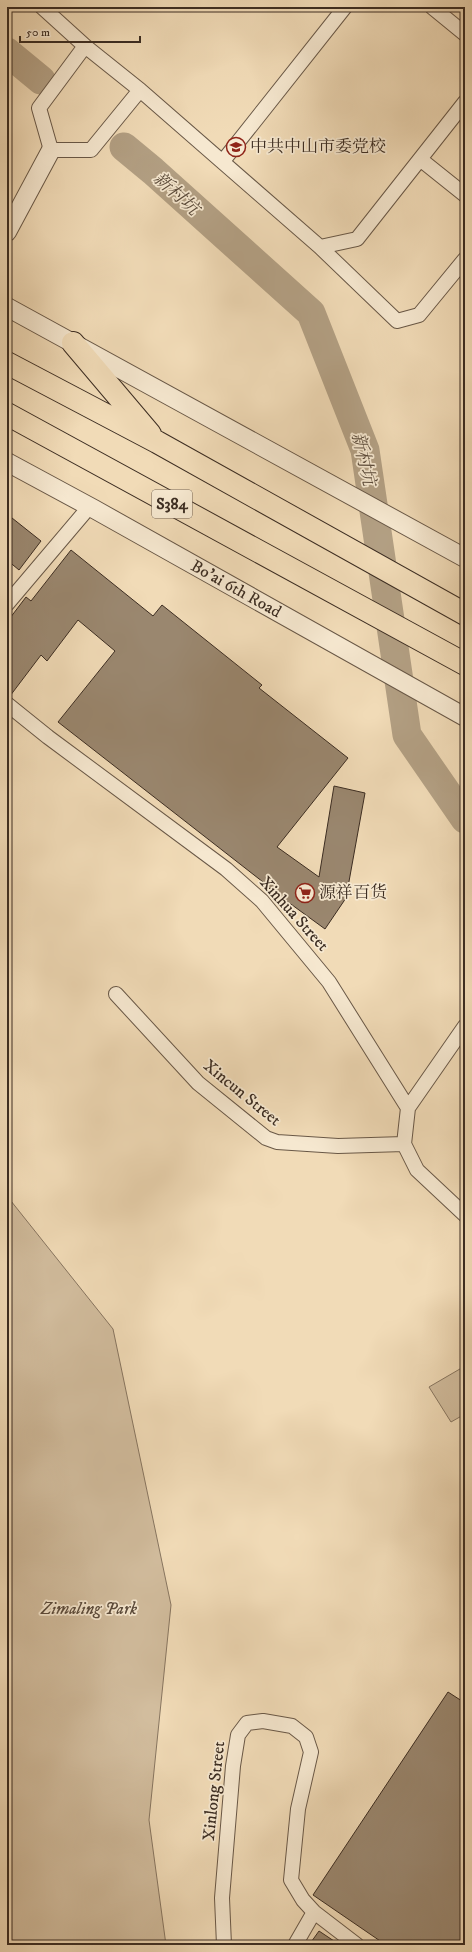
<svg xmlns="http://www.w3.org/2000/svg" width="472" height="1952" font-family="'IM FELL DW Pica','Noto Serif SC',serif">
<rect width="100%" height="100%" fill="#f1dbb7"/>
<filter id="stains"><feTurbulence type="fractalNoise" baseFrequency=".005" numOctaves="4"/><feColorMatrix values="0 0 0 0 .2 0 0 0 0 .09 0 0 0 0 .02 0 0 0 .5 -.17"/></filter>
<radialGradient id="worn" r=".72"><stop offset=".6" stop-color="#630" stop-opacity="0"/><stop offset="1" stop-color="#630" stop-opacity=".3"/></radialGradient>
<!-- green -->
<path fill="#d2bd9e" stroke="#877560" d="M7,1196L113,1329L171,1605L149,1820L166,1945H7Z
M465,1366V1414L451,1422L429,1387Z"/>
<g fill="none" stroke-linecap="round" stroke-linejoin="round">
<!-- river -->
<path stroke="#b3a084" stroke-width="29" d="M7,52L41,80
M124,147L153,171L311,313L365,450L407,735L465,819"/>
</g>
<!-- building -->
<path fill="#9a876f" stroke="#3c2d22" d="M7,514L41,541L19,570L7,560Z
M71,550L153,616L162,605L262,685L259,688L348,758L277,847L319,877L334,786L365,793L346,898L325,929L262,883L263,882L58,722L115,651L78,620L47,661L41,655L10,696H7V622L26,597L31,601Z
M448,1692L465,1703V1945H386L313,1895Z
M319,1931L340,1945H309Z"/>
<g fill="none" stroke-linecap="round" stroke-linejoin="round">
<defs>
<path id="minor" d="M42,7L85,46L39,108L51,150H91L140,90L320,247L357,239L465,102
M432,7L465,34
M85,46L140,90
M420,159L465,195
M223,161L345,7
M320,247L397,321L419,315L465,259
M7,604L90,506
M7,704L48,737L226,869L262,901L329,982L408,1108L404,1144L417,1170L465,1215
M116,994L198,1083L266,1138L277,1142L338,1146L404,1144
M408,1108L465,1026
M224,1945L222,1898L233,1766L238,1735L247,1723L263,1721L292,1726L306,1737L311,1752L298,1809L291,1880L303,1900L314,1912L357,1945
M295,1945L314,1912"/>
<path id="tertiary" d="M7,232L51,150
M7,307L465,558
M7,462L94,509L465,717"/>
<path id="trunk" d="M73,343L150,434
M7,363L157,442L465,614
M7,414L465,664"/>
</defs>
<!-- minor casing -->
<use href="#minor" stroke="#695847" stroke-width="16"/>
<!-- tertiary casing -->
<use href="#tertiary" stroke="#695847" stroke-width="20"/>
<!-- trunk casing -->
<use href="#trunk" stroke="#3c2d22" stroke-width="24"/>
<!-- minor -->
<use href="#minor" stroke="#f6e8d0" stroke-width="14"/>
<!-- tertiary -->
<use href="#tertiary" stroke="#f6e8d0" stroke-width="18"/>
<!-- trunk -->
<use href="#trunk" stroke="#f1dbb7" stroke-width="22"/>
</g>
<!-- icons -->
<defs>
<symbol id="school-ring" viewBox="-11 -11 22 22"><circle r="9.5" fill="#f6e8d0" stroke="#8f2418" stroke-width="1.5"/><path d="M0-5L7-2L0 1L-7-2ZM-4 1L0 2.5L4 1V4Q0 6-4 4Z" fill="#8f2418"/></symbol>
<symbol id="supermarket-ring" viewBox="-11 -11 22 22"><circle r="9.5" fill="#f6e8d0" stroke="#8f2418" stroke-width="1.5"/><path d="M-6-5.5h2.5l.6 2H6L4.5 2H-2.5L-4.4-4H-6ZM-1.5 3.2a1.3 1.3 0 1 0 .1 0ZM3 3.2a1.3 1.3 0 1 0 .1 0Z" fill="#8f2418"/></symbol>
</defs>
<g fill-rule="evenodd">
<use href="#school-ring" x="225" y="136" width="22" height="22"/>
<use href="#supermarket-ring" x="294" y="882" width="22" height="22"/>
</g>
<g text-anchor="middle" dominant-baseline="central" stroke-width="3.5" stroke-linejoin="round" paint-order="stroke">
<!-- shield labels -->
<rect fill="#f6e8d0" stroke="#746556" stroke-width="1" x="152" y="490" width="40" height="28" rx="3"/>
<g font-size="16" font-weight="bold" fill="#3c2d22">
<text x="172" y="504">S384</text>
</g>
<!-- poi labels -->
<g font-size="17" fill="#3c2d22" stroke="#f6e8d0" text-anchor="start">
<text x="250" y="147">中共中山市委党校</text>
<text x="319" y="893">源祥百货</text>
</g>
<!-- street labels -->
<g font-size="17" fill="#3c2d22" stroke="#f6e8d0">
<text transform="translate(236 589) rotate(29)">Bo'ai 6th Road</text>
<text transform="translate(294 914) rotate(48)">Xinhua Street</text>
<text transform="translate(242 1093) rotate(39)">Xincun Street</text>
<text transform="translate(214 1791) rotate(-84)">Xinlong Street</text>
</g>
<!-- park labels -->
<g font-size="17" font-style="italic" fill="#5a4a3b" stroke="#f6e8d0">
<text x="89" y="1609">Zimaling Park</text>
</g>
<!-- water labels -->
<g font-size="18" font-style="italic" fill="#5a4a3a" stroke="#f6e8d0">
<text transform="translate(176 194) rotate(42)">新村坑</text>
<text transform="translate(363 459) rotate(77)">新村坑</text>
</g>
</g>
<!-- margin -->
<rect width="472" height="1952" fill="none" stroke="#f1dbb7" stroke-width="24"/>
<rect x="8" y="8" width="456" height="1936" fill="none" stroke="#3c2d22" stroke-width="2"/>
<rect x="12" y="12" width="448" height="1928" fill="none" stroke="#3c2d22"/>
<!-- scale -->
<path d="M20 36v6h120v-6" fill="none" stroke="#3c2d22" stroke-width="2"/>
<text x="26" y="36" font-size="12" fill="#3c2d22" stroke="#f6e8d0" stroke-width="3" paint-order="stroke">50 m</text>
<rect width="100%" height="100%" filter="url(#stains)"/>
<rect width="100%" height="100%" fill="url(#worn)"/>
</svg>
